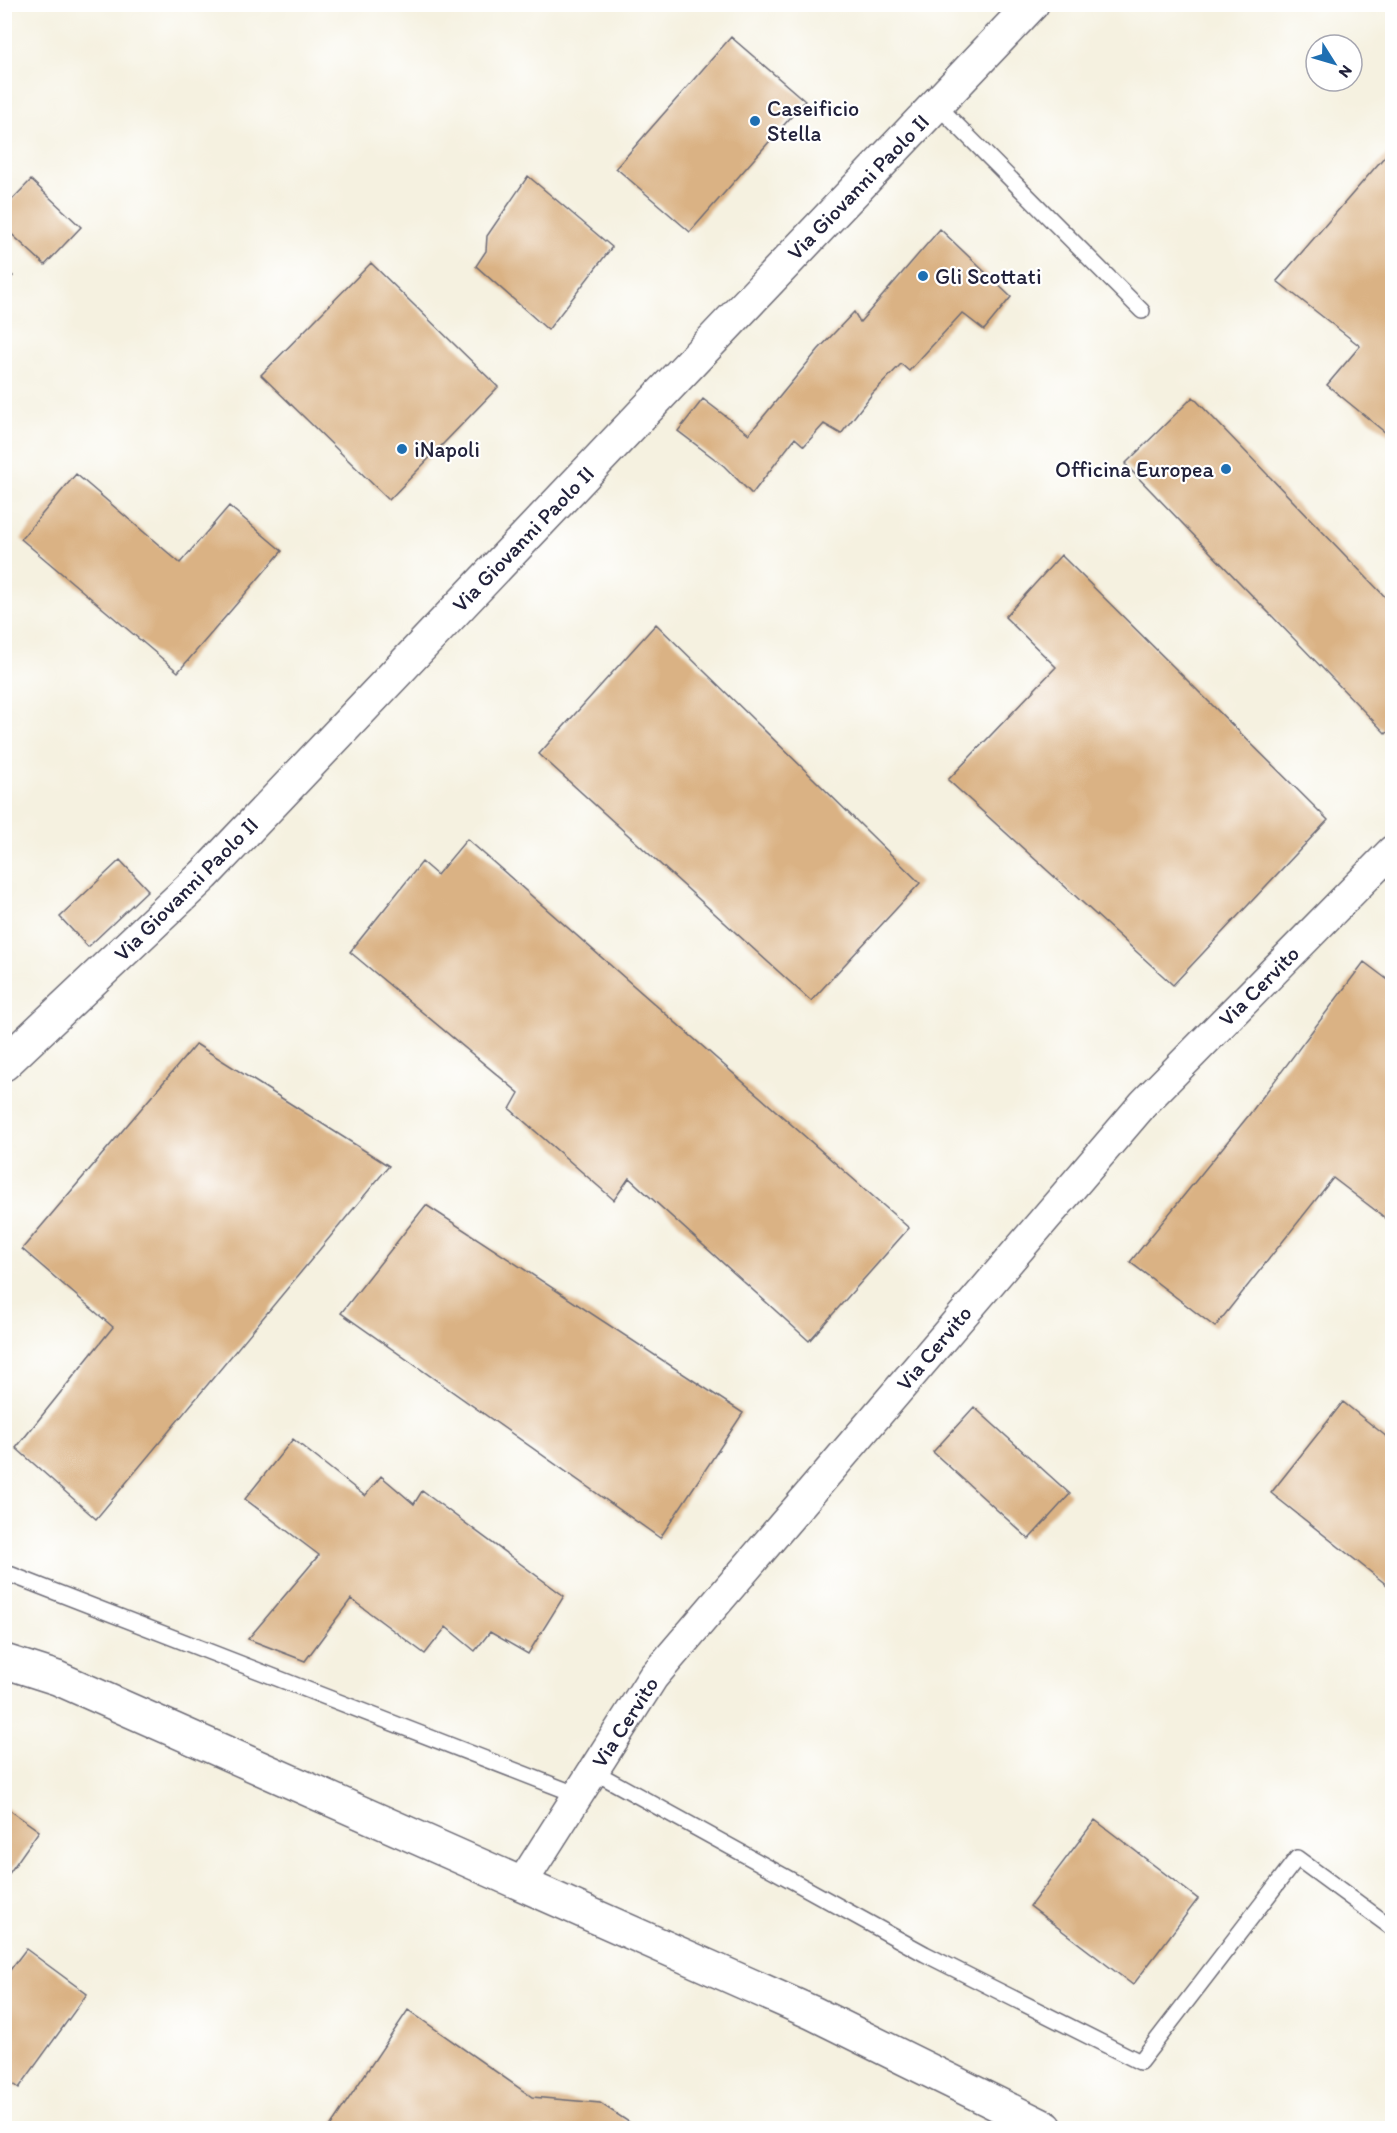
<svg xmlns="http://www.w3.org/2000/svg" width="1397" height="2133" font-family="Itim,sans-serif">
<rect width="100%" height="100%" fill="#fff"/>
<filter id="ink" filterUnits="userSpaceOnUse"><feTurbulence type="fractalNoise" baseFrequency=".0167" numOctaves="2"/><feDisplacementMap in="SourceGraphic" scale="12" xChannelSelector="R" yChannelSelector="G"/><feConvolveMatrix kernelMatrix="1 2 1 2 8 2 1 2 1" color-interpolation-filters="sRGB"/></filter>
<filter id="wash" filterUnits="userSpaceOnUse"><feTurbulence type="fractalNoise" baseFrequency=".008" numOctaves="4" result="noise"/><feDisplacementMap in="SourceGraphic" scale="24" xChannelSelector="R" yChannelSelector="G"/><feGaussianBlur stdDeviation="1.35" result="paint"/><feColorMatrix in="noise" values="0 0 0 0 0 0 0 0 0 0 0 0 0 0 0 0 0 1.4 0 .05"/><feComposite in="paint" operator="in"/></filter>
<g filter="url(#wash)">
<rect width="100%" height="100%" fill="#f5f1e0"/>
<g id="blocks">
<!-- building -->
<path fill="#dab284" d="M731,37L805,101L690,232L616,168Z
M1392,148V438L1327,385L1360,346L1277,281Z
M528,176L612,247L548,330L476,266L486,251L487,236Z
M31,180L81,227L45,265L4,227V208Z
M940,229L1011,297L984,330L962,313L909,371L901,364L872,394L841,434L824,424L804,446L795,438L752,494L724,466L678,431L703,399L749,434L818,350L854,312L860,322Z
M371,263L498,387L389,500L261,375Z
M4,268L13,276L4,285Z
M1193,397L1392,604V727L1386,734L1125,464Z
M76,474L180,563L229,506L282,551L178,672L21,539Z
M1061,555L1328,820L1173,985L948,780L1056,667L1005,617Z
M656,624L920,883L811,1001L539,754Z
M467,839L909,1228L809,1341L629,1178L614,1200L510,1109L519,1093L350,952L422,862L437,875Z
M120,860L148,890L88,947L60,917Z
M1364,962L1392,983V1223L1333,1178L1215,1327L1130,1262L1249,1115Z
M196,1044L389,1166L96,1519L16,1448L113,1327L22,1249Z
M426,1205L743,1413L660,1538L341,1313Z
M1343,1402L1392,1441V1589L1271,1493Z
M974,1407L1070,1494L1029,1539L933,1452Z
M293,1439L365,1496L381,1476L414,1504L422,1491L564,1596L528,1654L490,1632L475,1651L446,1627L425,1654L351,1599L305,1661L248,1639L319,1555L245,1499Z
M4,1806L39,1831L8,1875L4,1873Z
M1095,1820L1198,1899L1133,1985L1030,1906Z
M26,1949L87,1994L19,2088L4,2077V1978Z
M408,2010L532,2097L600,2103L638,2128H329Z"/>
</g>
</g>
<g filter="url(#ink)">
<use href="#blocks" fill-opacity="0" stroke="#6c6a75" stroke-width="1.5"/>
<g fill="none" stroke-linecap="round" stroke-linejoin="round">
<defs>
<path id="service" d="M937,105L1142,311
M4,1572L578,1795
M593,1771L925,1954L1140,2062L1297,1858L1392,1928"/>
<path id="minor" d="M522,1883L653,1677L1144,1103L1392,851"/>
<path id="tertiary" d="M4,1064L204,875L1032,4
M4,1661L57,1678L813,2013L1046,2128"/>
</defs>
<!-- service casing -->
<use href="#service" stroke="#6c6a75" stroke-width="18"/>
<!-- minor casing -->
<use href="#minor" stroke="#6c6a75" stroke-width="33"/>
<!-- tertiary casing -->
<use href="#tertiary" stroke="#6c6a75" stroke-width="36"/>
<!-- service -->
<use href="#service" stroke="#fff" stroke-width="15"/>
<!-- minor -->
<use href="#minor" stroke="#fff" stroke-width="30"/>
<!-- tertiary -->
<use href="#tertiary" stroke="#fff" stroke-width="33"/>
</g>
</g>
<!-- markers -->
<g fill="#1f6fb2" stroke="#fff" stroke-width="2">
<circle cx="755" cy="121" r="6"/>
<circle cx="923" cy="276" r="6"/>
<circle cx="402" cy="449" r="6"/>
<circle cx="1226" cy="469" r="6"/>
</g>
<g text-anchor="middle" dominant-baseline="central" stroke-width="4.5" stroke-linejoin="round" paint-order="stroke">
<!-- poi labels -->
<g font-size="22" fill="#22223b" stroke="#fff" text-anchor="start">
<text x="767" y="108">Caseificio<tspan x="767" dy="25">Stella</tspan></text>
<text x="935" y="276">Gli Scottati</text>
<text x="414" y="449">iNapoli</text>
<text x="1214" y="469" text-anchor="end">Officina Europea</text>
</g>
<!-- street labels -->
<g font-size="22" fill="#22223b" stroke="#fff">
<text transform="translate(858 187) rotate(-46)">Via Giovanni Paolo II</text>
<text transform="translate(523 539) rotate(-46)">Via Giovanni Paolo II</text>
<text transform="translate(186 889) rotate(-45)">Via Giovanni Paolo II</text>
<text transform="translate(1259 986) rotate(-45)">Via Cervito</text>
<text transform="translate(934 1348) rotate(-50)">Via Cervito</text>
<text transform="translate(625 1722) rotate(-57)">Via Cervito</text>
</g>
</g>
<!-- margin -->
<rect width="1397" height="2133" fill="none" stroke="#fff" stroke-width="24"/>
<!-- north arrow -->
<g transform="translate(1334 63) rotate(127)"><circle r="28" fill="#ffffff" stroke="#a7a7b1" stroke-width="1.5"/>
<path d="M0-4.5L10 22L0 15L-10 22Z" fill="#1f6fb2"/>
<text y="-9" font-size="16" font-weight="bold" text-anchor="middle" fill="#22223b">N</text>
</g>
</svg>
